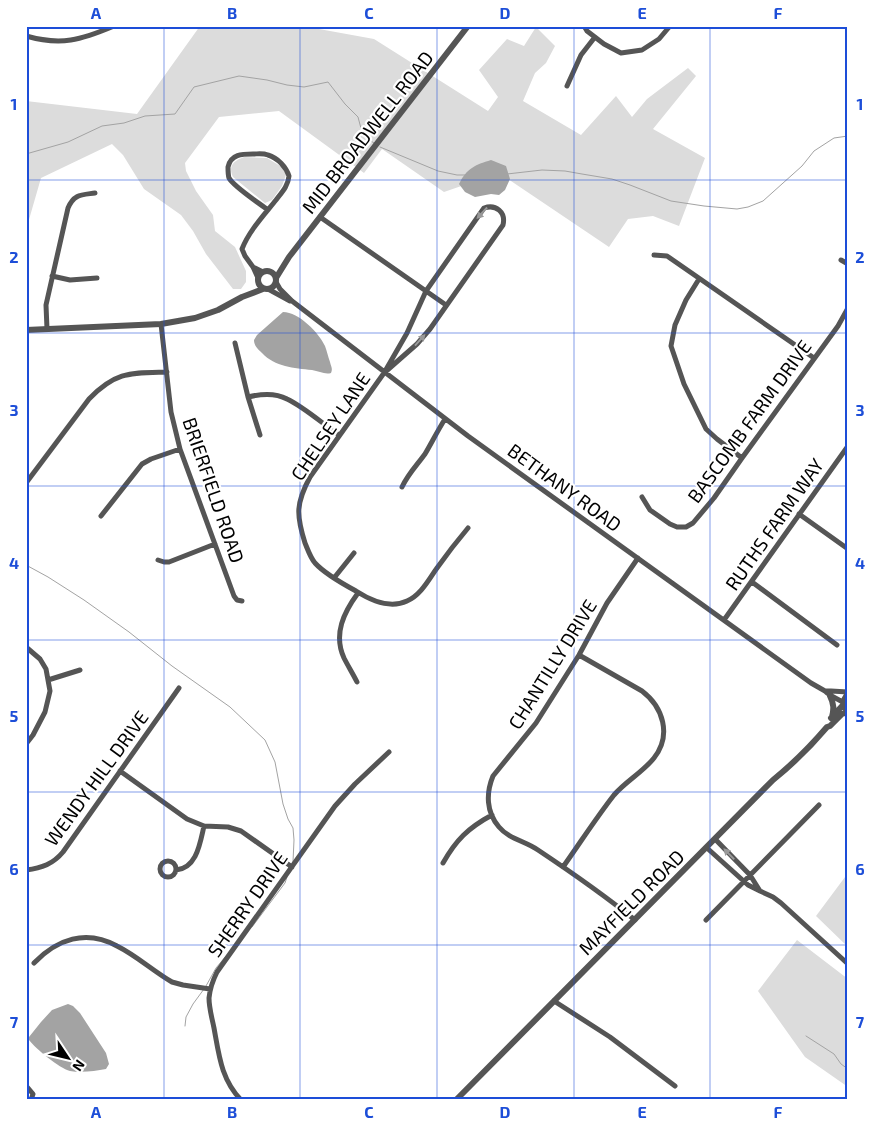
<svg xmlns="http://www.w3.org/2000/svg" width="874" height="1126" font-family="'Exo 2',sans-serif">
<rect width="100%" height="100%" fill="#fff"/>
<!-- green -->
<path fill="#dcdcdc" d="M200,26H312L319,29L374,39L488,111L498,97L479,70L507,39L524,46L536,27L555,46L546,63L535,73L523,101L581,135L616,96L632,117L647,99L688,68L696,76L653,129L705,158L679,226L653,216L628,219L609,247L499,173L444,192L382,149L364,173L279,111L219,117L185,163L186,171L196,191L213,215L215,231L235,247L246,271V282L241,289H233L206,254L193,231L181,215L144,189L123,155L112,144L41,178L26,230V101L137,114Z
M244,157L267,158L282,167L285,172L286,175L282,186L272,200L265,203L233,177C228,166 233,161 244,157Z
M848,873V947L816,916Z
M797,940L848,979V1087L805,1057L758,991Z"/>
<!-- water -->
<path fill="#a3a3a3" d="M491,160L506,166L510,179L505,190L499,195L491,194L475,197L465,192L459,184C467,168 475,165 491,160Z
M283,312C299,312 319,333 325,346C327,351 328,357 330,362C331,367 333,368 331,373C325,375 319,371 312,370C294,368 275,367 262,353C258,349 254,346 254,340L257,335Z
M68,1004L73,1006L80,1013L106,1053L109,1064L106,1069C95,1071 82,1073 70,1071C59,1068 36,1049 29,1040V1037L41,1022L52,1010Z"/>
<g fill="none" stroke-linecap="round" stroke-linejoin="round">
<!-- stream -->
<path stroke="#a3a3a3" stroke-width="1" d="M380,147L438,171L457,175H466
M26,154L68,142L102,126L124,123L145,116L175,114L194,87L239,76L267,80L287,85L304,87L328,82L345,104L358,117L363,136L374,143
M507,174L542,170L565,171L582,174L612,179L630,185L671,201L704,206L737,209L748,207L763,201L802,166L814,151L834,138L848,136
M26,565L48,577L84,600L129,632L172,666L230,707L265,740L275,762L283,804L288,819L293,828L294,840L293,862
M252,927L285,883L287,877
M206,986L216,968L226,956
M185,1026L186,1017L193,1004L204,989
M806,1036L834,1054L841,1064L848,1069"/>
<!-- minor -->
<path stroke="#555" stroke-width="5" d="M584,26L587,31L604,44L621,53L642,50L659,39L670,26
M26,36C61,46 81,40 114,26
M567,86L581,55L595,37
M320,217L446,305
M654,255L667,256L814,358
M841,260L848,264
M253,267L263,272
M52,276L70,280L97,278
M258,278L253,267L245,256L242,249C249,231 264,215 276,200C282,192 288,186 289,176C286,167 278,158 268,155C263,153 258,154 253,154C242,154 231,154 228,167C228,170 228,175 229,178C234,187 259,203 268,210
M699,279L686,300L675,325L671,346L684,384L706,429L717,439L742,458
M276,282L280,289L292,301L468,436L811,683L825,691C831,697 837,698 844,703
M268,289L290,301
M161,324L171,412L180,449L234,596L237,600L242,601
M47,329L46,305L68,208C74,194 81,195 95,193
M235,343L248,397L260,435
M384,373L417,344L430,329L503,225C506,212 496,204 484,208L426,291L407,333L384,373L310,477C296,503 296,515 305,543C308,550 310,557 315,563C325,574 343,584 356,591C370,600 390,609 407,601C421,595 429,579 437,568C447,554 457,541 468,528
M248,397C260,394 276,393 287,399C304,407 323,424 339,435
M26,483L89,399C116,371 131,373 167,372
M402,487C408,474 417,465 425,454C432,442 438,430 445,419
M642,497L650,510L670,524L677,527H686L693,523L714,498L742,458L838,326L848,308
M799,514L848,549
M101,516L142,464L151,459L180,449
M158,560L164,562H169L215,544
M334,578L354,553
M752,582L837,645
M724,620L848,446
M26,647L40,659L46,669L50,691L45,712L33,735L26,744
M48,680L80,670
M357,682C353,674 348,666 344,658C333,634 344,612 358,593
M825,691H831L848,692
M120,771L187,819L204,826L228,827L241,831L292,867
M707,848L748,885L760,891L750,875L715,839
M160 869a8 8 0 1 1 16 0a8 8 0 1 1-16 0Z
M443,863C456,840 468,828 492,815
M563,867C580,843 596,818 614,795C626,781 643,772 654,758C672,735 663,707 642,691L579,655
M26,870C42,868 53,864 63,852L179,688
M176,870C197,868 200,843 204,826
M760,891L773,897L781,903L848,964
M635,920C604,895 571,872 538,850C525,841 509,839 499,827C486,812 486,793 493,776L536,723L579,655L607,603L638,558
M706,920L819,805
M34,963C57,939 86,929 117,946C137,956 153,971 172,982L183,985L210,989
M554,1001L610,1037L675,1086
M28,1088L33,1094L31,1100
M241,1100C221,1079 219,1055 214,1028C212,1018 209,1008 209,998C210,988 213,980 217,972L335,806L355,784L389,752"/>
<!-- tertiary -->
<path stroke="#555" stroke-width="6" d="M258 280a9 9 0 1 1 18 0a9 9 0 1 1-18 0Z
M276,278L289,257L468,26
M26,330L161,324L195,318L218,310L242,297L263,289
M830,696C834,704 834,709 832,717
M845,708L844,700L848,693
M831,718L844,704
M456,1100L773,780C794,763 810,747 827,727L830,726L842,714L848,712"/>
</g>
<!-- one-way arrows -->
<defs><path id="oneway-solid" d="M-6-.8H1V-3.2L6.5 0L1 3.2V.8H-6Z" transform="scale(1.25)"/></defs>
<g fill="#999">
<use href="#oneway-solid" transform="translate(482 213) rotate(133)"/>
<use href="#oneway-solid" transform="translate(420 340) rotate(-48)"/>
<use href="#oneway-solid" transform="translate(729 854) rotate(-134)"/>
</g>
<!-- grid -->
<path fill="none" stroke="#1d4ed8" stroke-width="1" stroke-opacity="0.55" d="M164,26V1100M300,26V1100M437,26V1100M574,26V1100M710,26V1100M26,180H848M26,333H848M26,486H848M26,640H848M26,792H848M26,945H848"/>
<g text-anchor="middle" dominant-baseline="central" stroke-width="4.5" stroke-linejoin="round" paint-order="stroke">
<!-- street labels -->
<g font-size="19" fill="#000" stroke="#fff">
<text transform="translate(367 132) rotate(-52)">MID BROADWELL ROAD</text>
<text transform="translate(749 421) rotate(-54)">BASCOMB FARM DRIVE</text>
<text transform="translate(330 426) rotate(-56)">CHELSEY LANE</text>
<text transform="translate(565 487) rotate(36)">BETHANY ROAD</text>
<text transform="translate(214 490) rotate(71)">BRIERFIELD ROAD</text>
<text transform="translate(774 524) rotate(-55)">RUTHS FARM WAY</text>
<text transform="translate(552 664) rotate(-58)">CHANTILLY DRIVE</text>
<text transform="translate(96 778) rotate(-54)">WENDY HILL DRIVE</text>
<text transform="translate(631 902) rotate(-45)">MAYFIELD ROAD</text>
<text transform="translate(247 904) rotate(-55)">SHERRY DRIVE</text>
</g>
</g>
<!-- border -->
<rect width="874" height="1126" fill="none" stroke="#ffffff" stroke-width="55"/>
<!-- north arrow -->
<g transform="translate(68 1058) rotate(125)" stroke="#ffffff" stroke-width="4" paint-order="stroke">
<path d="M0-4L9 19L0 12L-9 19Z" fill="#000000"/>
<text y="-8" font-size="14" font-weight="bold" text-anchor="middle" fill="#000000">N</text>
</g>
<rect x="28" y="28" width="818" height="1070" fill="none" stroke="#1d4ed8" stroke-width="2"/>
<g font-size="16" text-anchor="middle" font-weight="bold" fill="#1d4ed8">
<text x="96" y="19">A</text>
<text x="232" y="19">B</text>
<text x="369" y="19">C</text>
<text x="505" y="19">D</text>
<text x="642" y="19">E</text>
<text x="778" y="19">F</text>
<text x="14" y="110">1</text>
<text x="860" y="110">1</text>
<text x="14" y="263">2</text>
<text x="860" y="263">2</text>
<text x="14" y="416">3</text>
<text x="860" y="416">3</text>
<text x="14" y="569">4</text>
<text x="860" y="569">4</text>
<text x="14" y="722">5</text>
<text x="860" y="722">5</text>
<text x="14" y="875">6</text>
<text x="860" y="875">6</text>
<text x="14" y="1028">7</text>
<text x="860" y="1028">7</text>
<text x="96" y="1118">A</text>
<text x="232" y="1118">B</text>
<text x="369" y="1118">C</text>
<text x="505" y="1118">D</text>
<text x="642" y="1118">E</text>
<text x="778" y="1118">F</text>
</g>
</svg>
